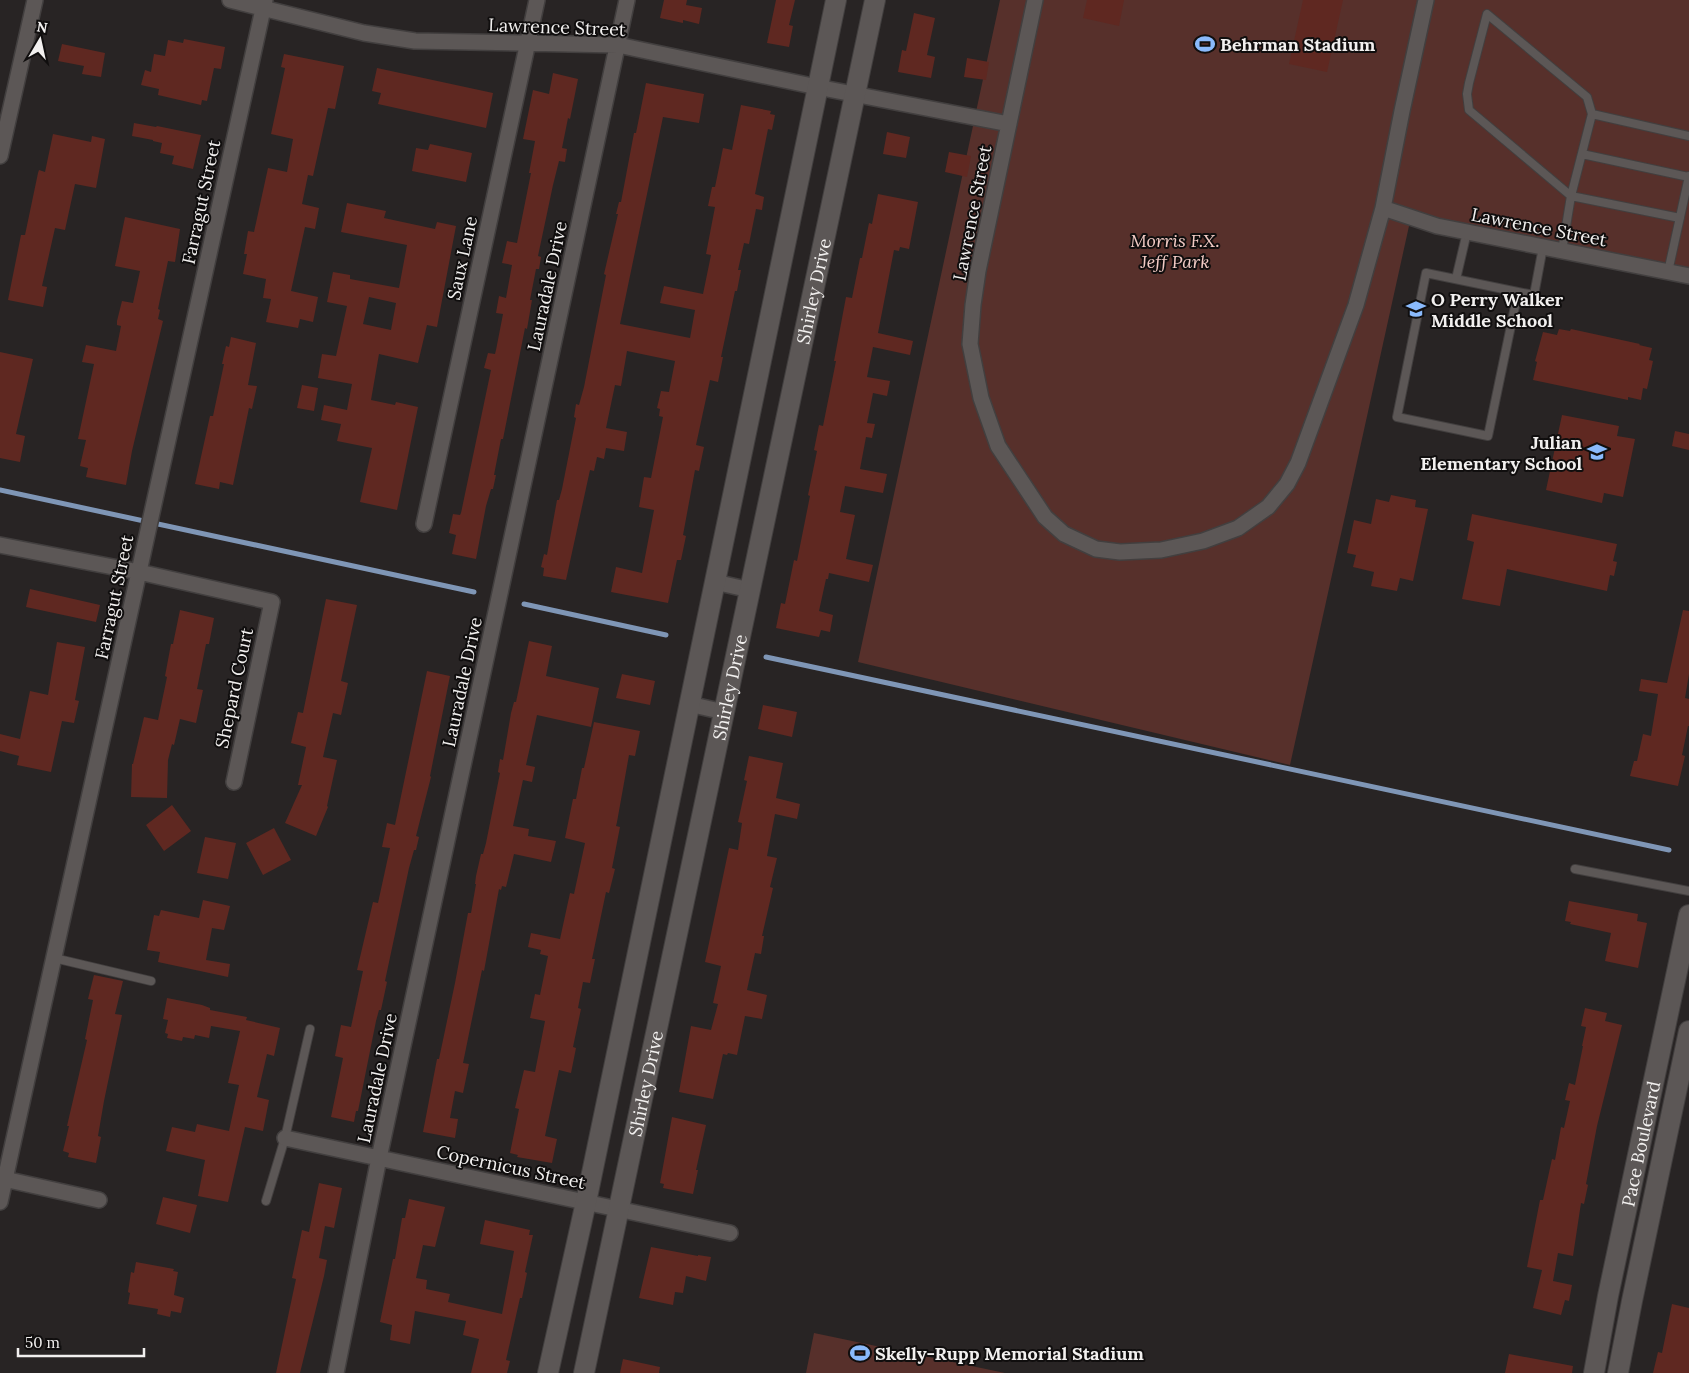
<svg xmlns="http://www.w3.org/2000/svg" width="1689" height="1373" font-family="Lora,serif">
<rect width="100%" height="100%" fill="#282424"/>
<!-- green -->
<path fill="#57302b" d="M1000,0H1689V276L1411,217L1290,765L858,662Z
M814,1333L1005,1373H806Z"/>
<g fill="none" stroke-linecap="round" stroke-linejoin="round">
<!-- stream -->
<path stroke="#7f96b6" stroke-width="5" d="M0,490L474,592
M524,604L666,635
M766,657L1669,850"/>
</g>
<!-- building -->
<path fill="#5f2821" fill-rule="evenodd" d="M664,0H687L686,5L702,8L699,24L683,20V23L660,18Z
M776,0H795L789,25L793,26L789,47L767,43Z
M1087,0H1124L1119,26L1083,18Z
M1303,0H1343L1327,72L1289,64Z
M914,13L935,18L927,55L935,57L931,78L898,72L902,50L906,51Z
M184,39L225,47L221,69L214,68L207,101L202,100L201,105L158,95L159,89L141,85L145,70L151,72L154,54L165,56L168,40L183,43Z
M62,44L105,53L101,77L82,74L84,66L58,61Z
M284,54L344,66L335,109L328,108L313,176L308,175L302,204L319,208L315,229L305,227L291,291L318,297L313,322L300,319L298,328L266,322L271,299L263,298L266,279L243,274L247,254H244L248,231L254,232L268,168L287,172L293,139L271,134L285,68L281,67Z
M967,58L989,62L986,80L964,77Z
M377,68L493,93L486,128L378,104L381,93L372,91Z
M553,73L578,79L570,119L568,118L562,148L567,149L565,162L559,161L553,185L538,256L541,257L539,269H536L530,300H532L527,329L525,328L503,439H501L494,475H496L493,489H491L486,506L476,559L452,554L456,535L449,533L453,514L460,515L461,513L491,370L484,368L488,353L495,354L496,350L503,314L496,313L499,296L506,298L512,265L502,263L507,241L517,243L531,173H529L535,141L523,139L533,90L549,94Z
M646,83L704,94L699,123L663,117L620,324L690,338L695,310L660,303L664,286L703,294L711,255L706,254L715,207L708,206L712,187H715L723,148L732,150L741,105L771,111L770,114L775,115L772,130L768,129L755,194L764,197L762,210L756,209L749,244L744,243L738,270H741L737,291H735L721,357H723L718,382L710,380L696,445L704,447L699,471L695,470L683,535L686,536L681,560H677L668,603L611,592L616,567L642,573L654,510L639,507L644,477L651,478L663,417L659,416L660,409L657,408L661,391L669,392L675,361L627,351L621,386L615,385L606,428L627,432L624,451L606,448L604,459L597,457L594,471L590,470L566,580L543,576L544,568L541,567L544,554L547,555L557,500H559L562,489L576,418L574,417L576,404L579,405L584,387L606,275L604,274L618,214H616L619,202H621L634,133H636Z
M134,123L156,127L157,126L201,135L193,169L172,164L174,156L160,153L162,143L153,141V140L132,136Z
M887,132L910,137L906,158L883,154Z
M53,134L91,142L92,136L105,139L96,188L75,184L65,230L55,228L42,286L47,287L43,307L8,300L21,235H25L38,173L39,170L45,172Z
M430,144L472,153L466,182L412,171L416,148L428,150Z
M949,152L971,156L967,177L945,172Z
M878,194L918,202L909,249L900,247L899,251L894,250L878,333L913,341L910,355L873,347L867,377L890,381L887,396L873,393L867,423L875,424L872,438L866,437L860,469L887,474L883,493L845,486L840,512L855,515L846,559L873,565L869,582L829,573L828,579H826L819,611L833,615L830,632L821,630L819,637L776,628L781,603L785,604L794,560L797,561L810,496L808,495L817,451L814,450L819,425L823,426L836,361H834L846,297L852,298L860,258H862L869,223L872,224Z
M347,203L386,211L384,218L435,229L437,222L456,226L437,327L427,325L418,363L379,354L371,400L395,405L396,402L418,407L397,510L360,502L372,448L337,441L341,424L321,420L324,405L347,410L352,384L318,378L322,354L336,356L347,306L327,302L333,272L350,275V279L399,288L407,245L341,232ZM369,297L396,303L391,330L363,324Z
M125,217L180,229L175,262L168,261L158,309L160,310L158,319L163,321L132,451L126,485L86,477L88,468L80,466L86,440L78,439L94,364L82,362L86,345L116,351L121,326L117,325V321L122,301L133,303L140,271L115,266Z
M1559,329L1570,331L1571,329L1640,344L1639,345L1652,348L1649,360L1653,361L1647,389L1643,388L1641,400L1628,397V400L1533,380L1537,362L1535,361L1543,332L1557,335Z
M231,337L256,343L248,385L257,386L252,409L249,408L233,485L220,482L219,489L195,484L210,416H213L224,364H222L226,346L229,347Z
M0,352L33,359L16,434L25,436L20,462L0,458Z
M302,385L318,388L314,411L297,408Z
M1562,415L1619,426L1617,436L1635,439L1623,497L1604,493L1602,503L1546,490Z
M1675,431L1689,434V450L1672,446Z
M1391,495L1416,500L1415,507L1428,509L1413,581L1400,578L1397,591L1371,586L1374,572L1353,567L1356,555L1347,553L1354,520L1371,524L1376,499L1389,502Z
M1472,514L1617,544L1613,561L1617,562L1614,576L1610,575L1607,591L1507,569L1500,606L1462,599L1474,542L1467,540Z
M30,589L100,605L96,622L26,607Z
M326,599L357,605L341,681L348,683L341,715L333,713L323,757L337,760L327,806L328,807L316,836L285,823L302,785H298L306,747L291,743L298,712L303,713Z
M180,610L214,618L209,644H206L197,689L203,690L196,723L180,719L174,745L172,744L168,760L167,798L131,797L132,764H133L144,717L158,720L167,677L165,676L171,644H173Z
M1683,610L1689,611V674L1685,698L1689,699V726H1688L1682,755L1685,756L1678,786L1630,776L1634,761H1637L1643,734L1651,736L1658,694L1639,691L1641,679L1667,683Z
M529,641L552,646L546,676L599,688L591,727L537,715L526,765L535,767L532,782L523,780L513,826L529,829L528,836L556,841L551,862L514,854L506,887L502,886L501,890L499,889L484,971L482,970L463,1063L469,1064L463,1093L455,1091L450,1118L458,1119L455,1138L423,1132L437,1059H439L455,983L468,913H471L476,884H475L476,876L481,854H483L486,843L500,773L498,772L500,759L503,760L511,713L514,702H516Z
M57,642L85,647L75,700L79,701L74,723L62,721L51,772L17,765L19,756L0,751V734L20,739L30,691L48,695Z
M427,671L450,676L430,776L431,777L416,836L419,837L416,850H414L409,868L385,981L387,982L381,1010H379L376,1021L358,1111H356L354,1122L331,1117L343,1058L335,1056L341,1025L351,1027L363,971L357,970L373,902L378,903L390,848L382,847L387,823L395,825Z
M622,674L655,681L650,705L616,698Z
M763,705L797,712L792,737L758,729Z
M594,722L640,731L635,756L629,755L617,822L616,826L620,827L612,868L615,869L609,893L606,892L592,959H595L590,983L583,982L578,1008L581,1009L573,1047L576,1048L571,1073L559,1070L545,1136L557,1139L552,1163L517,1157L518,1155L510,1153L519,1109L515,1108L524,1070L535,1072L545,1021L530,1018L535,994L540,995L548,956L540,954L541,950L528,947L531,933L560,939L570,893L574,894L585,843L565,838L573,799H576L582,768H584Z
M749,756L783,763L776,798L800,804L797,819L775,814L767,856L777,858L770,887L773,888L762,936H764L761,954L755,953L747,990L767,995L762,1019L745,1016L737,1055L728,1053L727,1055L723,1054L713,1099L679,1092L691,1026L711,1030L718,1004L713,1003L721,966L705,962L729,848L738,850L742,823L738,822L747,781L744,780Z
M172,805L191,831L164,851L146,825Z
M274,828L291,860L263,875L246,843Z
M205,837L236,843L228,879L197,873Z
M203,900L230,906L224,930L212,928L206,960L230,964L228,977L158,962L160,952L147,950L154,915L159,916L161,910L199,918Z
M1569,901L1638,914L1637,921L1647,923L1638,968L1605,961L1611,933L1570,924L1571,922L1565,921Z
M94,975L123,981L115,1014L122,1015L104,1101L98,1136L101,1137L96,1163L68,1157L69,1153L63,1151L69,1126H67L87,1040L85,1039L93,1000L88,999Z
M167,998L202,1005L210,1008V1010L247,1017L246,1020L280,1028L274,1056L267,1054L257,1097L269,1100L263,1131L245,1127L228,1202L198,1196L205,1160L166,1151L172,1127L195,1132L197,1124L229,1131L239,1085L228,1083L240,1031L211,1026L209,1038L195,1035L194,1039L183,1037L182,1041L167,1038L168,1034L165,1033L168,1020L163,1019Z
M1585,1008L1607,1013L1605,1021L1622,1025L1597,1126L1586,1184L1588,1185L1584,1204L1581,1203L1573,1256L1558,1253L1553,1281L1572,1285L1569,1301L1565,1300L1561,1315L1533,1308L1542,1270L1527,1267L1540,1200H1543L1552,1159L1555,1160L1561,1127L1564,1128L1570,1101L1565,1100L1569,1083L1575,1085L1583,1046H1582L1586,1027L1581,1026Z
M672,1117L706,1125L696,1170H698L693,1194L663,1188L664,1184L660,1183Z
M319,1183L342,1188L334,1228L325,1226L319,1258L327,1260L324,1276L300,1373H276L296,1279L292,1278L302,1230L309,1232Z
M163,1197L197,1205L190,1233L156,1224Z
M409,1199L445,1207L435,1247L423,1245L416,1278L427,1280L426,1289L450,1294L448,1302L502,1314L514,1251L480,1244L485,1220L530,1230L529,1235H533L525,1272L527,1273L522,1298H520L506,1360L510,1361L507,1373H471L479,1339L463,1335L466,1321L415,1311L410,1344L390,1340L392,1325L380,1322L393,1259H395L402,1218H405Z
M651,1247L698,1256V1255L711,1257L706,1281L686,1276L683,1293L675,1292L673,1305L639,1298Z
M136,1262L174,1269L173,1271L178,1272L174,1295L184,1298L181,1313L171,1311L170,1317L157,1314L158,1309L128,1304L130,1293L128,1292L131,1272L134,1273Z
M1672,1304L1689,1308V1373H1653L1658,1352L1662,1353Z
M1509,1354L1573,1366L1572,1373H1505Z
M623,1359L660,1367L659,1373H620Z"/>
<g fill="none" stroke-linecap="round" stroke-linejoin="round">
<defs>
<path id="lane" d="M1592,114L1689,136
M1582,154L1689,177
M1562,251L1571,196L1592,114L1587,97L1487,14L1469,83L1467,94L1469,110L1571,196L1680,218
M1668,272L1689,176
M1426,273L1518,292L1488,436L1397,417Z
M1456,279L1467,232
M1518,292L1534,295L1543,247
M1575,869L1689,891
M54,958L151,981
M266,1201L285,1138L310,1029"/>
<path id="street" d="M230,0L364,33L415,41L618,45L817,87L1009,124
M1035,0L978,271L973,305L970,344L981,398L998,446L1045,517L1064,534L1096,549L1120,552L1161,550L1203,541L1238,528L1268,507L1287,484L1298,463L1356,305L1383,208L1402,111L1426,0
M0,156L35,0
M1383,208L1437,226L1689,276
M424,524L537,0
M0,545L139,572L272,602L234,782
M715,582L750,590
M689,704L724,712
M285,1138L730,1233
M0,1178L99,1200
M0,1202L265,0
M336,1373L379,1158L627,0"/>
<g id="secondary">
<path d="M548,1373L586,1202L836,0"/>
<path id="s1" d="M584,1373L875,0"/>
<path id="s2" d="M1594,1373L1608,1296L1689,915"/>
<path d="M1618,1373L1632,1301L1689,1031"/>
</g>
</defs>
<!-- lane casing -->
<use href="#lane" stroke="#423f3f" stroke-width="10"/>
<!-- street casing -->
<use href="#street" stroke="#423f3f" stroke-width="18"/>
<!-- secondary casing -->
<use href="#secondary" stroke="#423f3f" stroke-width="22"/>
<!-- lane -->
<use href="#lane" stroke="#5c5756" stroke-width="8"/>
<!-- street -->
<use href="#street" stroke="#5c5756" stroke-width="15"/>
<!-- secondary -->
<use href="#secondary" stroke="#5c5756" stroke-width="20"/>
</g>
<!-- icons -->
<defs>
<symbol id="stadium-bare" viewBox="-9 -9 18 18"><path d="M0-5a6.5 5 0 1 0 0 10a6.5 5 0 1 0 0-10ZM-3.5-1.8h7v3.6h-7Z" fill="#8abafc" stroke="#100e0e" stroke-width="2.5" paint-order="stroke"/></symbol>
<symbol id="school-bare" viewBox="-9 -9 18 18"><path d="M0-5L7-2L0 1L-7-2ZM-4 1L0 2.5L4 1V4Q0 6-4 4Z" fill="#8abafc" stroke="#100e0e" stroke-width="2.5" paint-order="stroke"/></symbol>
</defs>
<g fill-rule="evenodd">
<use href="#stadium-bare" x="1191" y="30" width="28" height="28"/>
<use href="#school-bare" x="1402" y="295" width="28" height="28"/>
<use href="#school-bare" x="1583" y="438" width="28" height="28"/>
<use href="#stadium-bare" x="846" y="1339" width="28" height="28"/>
</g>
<g text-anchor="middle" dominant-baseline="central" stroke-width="4" stroke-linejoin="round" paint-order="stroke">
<!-- street labels -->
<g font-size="18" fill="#f2f0ef" stroke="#100e0e">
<text transform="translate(557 27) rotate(2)">Lawrence Street</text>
<text transform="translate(201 202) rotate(-78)">Farragut Street</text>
<text transform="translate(972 213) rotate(-79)">Lawrence Street</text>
<text transform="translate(1539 227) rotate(11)">Lawrence Street</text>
<text transform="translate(462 258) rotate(-78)">Saux Lane</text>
<text transform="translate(547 286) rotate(-78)">Lauradale Drive</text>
<text stroke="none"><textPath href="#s1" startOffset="1106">Shirley Drive</textPath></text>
<text transform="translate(114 597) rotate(-78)">Farragut Street</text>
<text transform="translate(462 682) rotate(-78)">Lauradale Drive</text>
<text stroke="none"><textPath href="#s1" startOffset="701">Shirley Drive</textPath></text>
<text transform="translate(234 688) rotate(-78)">Shepard Court</text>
<text transform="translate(377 1078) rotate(-78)">Lauradale Drive</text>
<text stroke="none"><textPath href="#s1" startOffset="296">Shirley Drive</textPath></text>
<text stroke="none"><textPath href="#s2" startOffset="234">Pace Boulevard</textPath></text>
<text transform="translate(511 1167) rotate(12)">Copernicus Street</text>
</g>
<!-- poi labels -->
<g font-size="18" font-weight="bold" fill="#f2f0ef" stroke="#100e0e" text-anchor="start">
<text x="1220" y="44">Behrman Stadium</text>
<text x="1431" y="299">O Perry Walker<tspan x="1431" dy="21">Middle School</tspan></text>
<text x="1582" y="442" text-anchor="end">Julian<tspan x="1582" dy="21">Elementary School</tspan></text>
<text x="875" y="1353">Skelly-Rupp Memorial Stadium</text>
</g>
<!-- park labels -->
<g font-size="18" font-style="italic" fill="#f2cbc5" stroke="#100e0e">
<text x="1175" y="240">Morris F.X.<tspan x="1175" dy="21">Jeff Park</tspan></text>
</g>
</g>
<!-- north arrow -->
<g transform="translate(40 40) rotate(9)" stroke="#100e0e" stroke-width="4" paint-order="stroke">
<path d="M0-4L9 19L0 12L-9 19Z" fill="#f2f0ef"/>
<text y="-8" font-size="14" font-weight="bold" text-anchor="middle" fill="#f2f0ef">N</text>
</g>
<!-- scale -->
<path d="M18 1348v8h126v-8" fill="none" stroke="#f2f0ef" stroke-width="2.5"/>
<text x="25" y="1348" font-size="15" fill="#f2f0ef" stroke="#100e0e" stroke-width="4" paint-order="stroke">50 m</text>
</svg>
